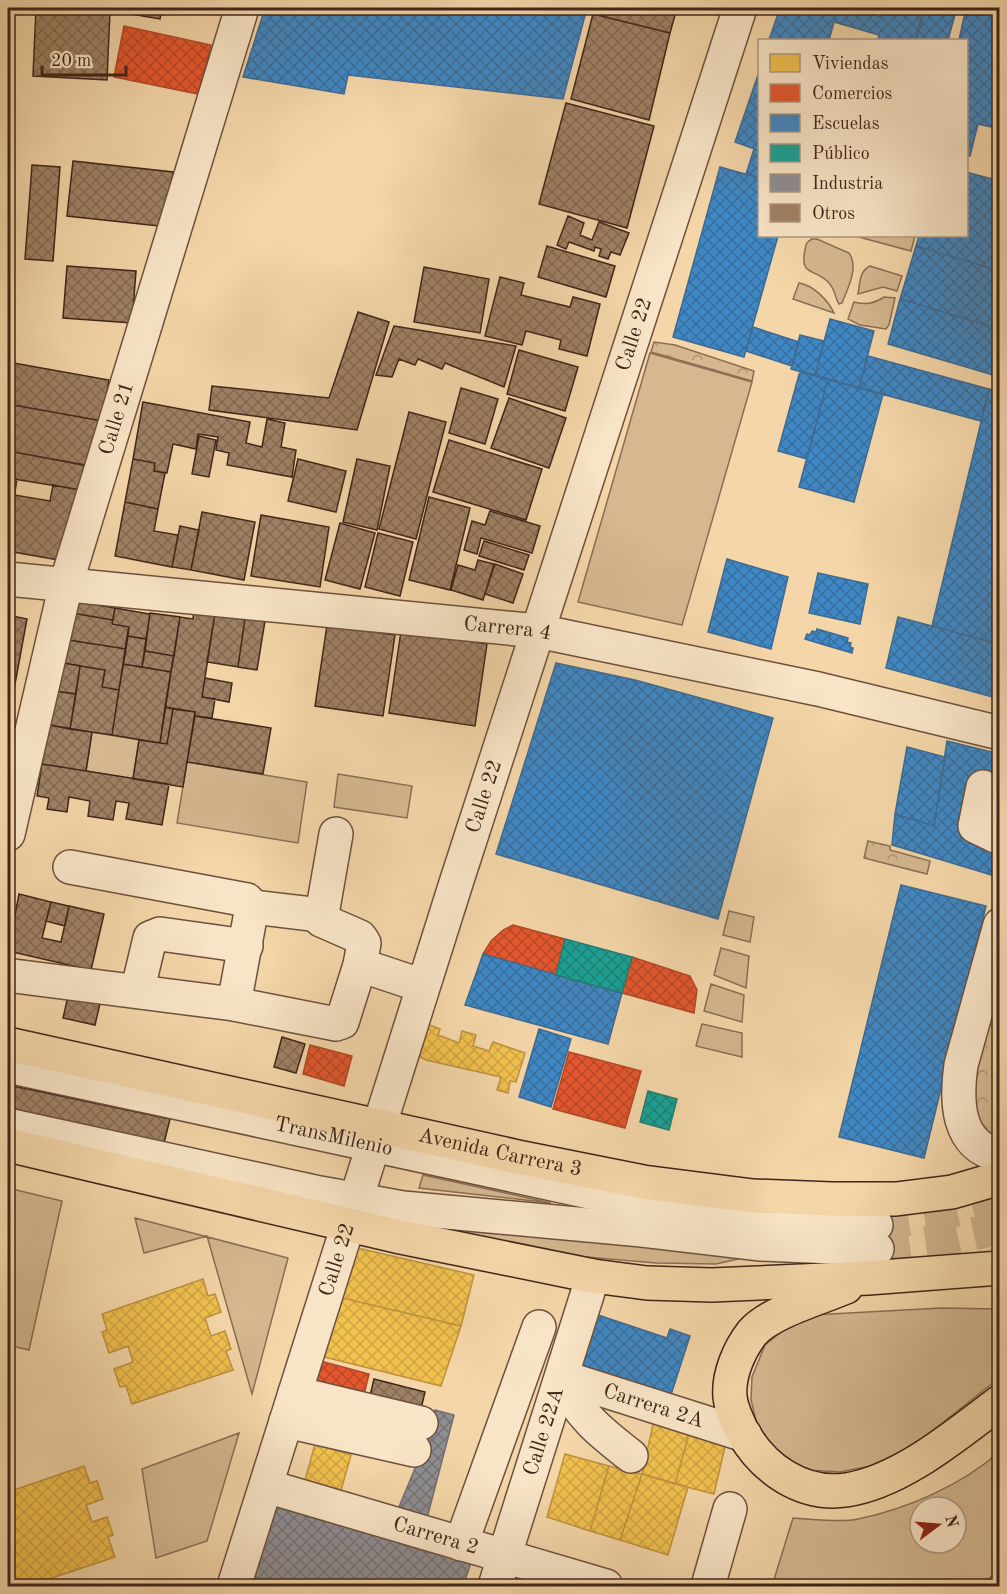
<svg xmlns="http://www.w3.org/2000/svg" width="1007" height="1594" font-family="'Old Standard TT',serif">
<defs>
<pattern id="forest-crowns" width="20" height="18" patternUnits="userSpaceOnUse" patternTransform="scale(1.5)"><rect width="20" height="18" fill="#d5b890"/><path d="M2 6a3 3 0 1 1 6 0M12 15a3 3 0 1 1 6 0" fill="none" stroke="#ae9575"/></pattern>
<pattern id="homes-cross-hatch" width="8" height="8" patternUnits="userSpaceOnUse" patternTransform="scale(1.5)"><rect width="8" height="8" fill="#f2c14e"/><path d="M0 0l8 8M0 8l8-8" fill="none" stroke="#d1a644"/></pattern>
<pattern id="shops-cross-hatch" width="8" height="8" patternUnits="userSpaceOnUse" patternTransform="scale(1.5)"><rect width="8" height="8" fill="#e4572e"/><path d="M0 0l8 8M0 8l8-8" fill="none" stroke="#ba4826"/></pattern>
<pattern id="schools-cross-hatch" width="8" height="8" patternUnits="userSpaceOnUse" patternTransform="scale(1.5)"><rect width="8" height="8" fill="#3f88c5"/><path d="M0 0l8 8M0 8l8-8" fill="none" stroke="#366f9f"/></pattern>
<pattern id="public-cross-hatch" width="8" height="8" patternUnits="userSpaceOnUse" patternTransform="scale(1.5)"><rect width="8" height="8" fill="#17a398"/><path d="M0 0l8 8M0 8l8-8" fill="none" stroke="#16857b"/></pattern>
<pattern id="industry-cross-hatch" width="8" height="8" patternUnits="userSpaceOnUse" patternTransform="scale(1.5)"><rect width="8" height="8" fill="#8d8d92"/><path d="M0 0l8 8M0 8l8-8" fill="none" stroke="#757376"/></pattern>
<pattern id="building-cross-hatch" width="8" height="8" patternUnits="userSpaceOnUse" patternTransform="scale(1.5)"><rect width="8" height="8" fill="#9e8164"/><path d="M0 0l8 8M0 8l8-8" fill="none" stroke="#826952"/></pattern>
</defs>
<rect width="100%" height="100%" fill="#f4d6a8"/>
<filter id="stains"><feTurbulence type="fractalNoise" baseFrequency=".00333" numOctaves="4"/><feColorMatrix values="0 0 0 0 .2 0 0 0 0 .09 0 0 0 0 .02 0 0 0 .5 -.17"/></filter>
<radialGradient id="worn" r=".72"><stop offset=".6" stop-color="#630" stop-opacity="0"/><stop offset="1" stop-color="#630" stop-opacity=".3"/></radialGradient>
<!-- grass -->
<path fill="#d5b890" stroke="#8a6e55" stroke-width="1.5" fill-rule="evenodd" d="M855,236H915L911,251Z
M812,239H817L849,253C859,267 848,288 842,303L839,304C835,298 835,289 829,283C816,268 799,277 805,250C806,244 806,242 812,239Z
M870,266L902,276L897,291L883,287L858,294C860,284 859,271 870,266Z
M799,283C813,285 828,300 834,313L793,299Z
M884,297L895,298L889,325L886,329L860,325L848,319L854,302C866,305 873,304 884,297Z
M650,353L752,382L682,625L578,602Z
M92,732L139,740L133,779L86,771Z
M187,762L307,782L298,843L177,823Z
M338,774L412,786L407,818L334,807Z
M729,911L754,917L750,942L723,935Z
M721,948L749,956L746,988L714,975Z
M711,984L744,995L742,1022L704,1011Z
M702,1024L742,1033V1057L696,1046Z
M423,1175L551,1203L419,1188Z
M8,1188L62,1201L29,1350L8,1345Z
M135,1218L288,1258L252,1394L207,1236L144,1253Z
M438,1228L651,1244L756,1255L716,1264L656,1263L563,1255Z
M941,1308L999,1309V1378L912,1447L870,1466L840,1472L806,1470L786,1459L768,1444L757,1425L751,1400L752,1377L765,1345L786,1328L812,1315Z
M239,1433L207,1541L156,1558L142,1469Z
M999,1452V1570L980,1586H772L793,1518C811,1519 841,1523 858,1519C907,1509 962,1485 999,1452ZM920,1507H956V1543H920Z"/>
<!-- forest -->
<path fill="url(#forest-crowns)" stroke="#8a6e55" stroke-width="1.5" d="M654,342L675,345L754,371L752,381L651,352Z
M868,841L890,846V850L930,861L927,874L864,858Z
M984,1010L999,1013V1136L978,1132L971,1056Z"/>
<!-- homes -->
<path fill="url(#homes-cross-hatch)" stroke="#bd923e" stroke-width="1.5" d="M419,1021L440,1029L438,1035L459,1043L462,1031L476,1035L473,1046L489,1051L493,1042L525,1053L516,1082L510,1081L508,1093L497,1090L501,1077L426,1060L416,1054Z
M349,1246L474,1275L461,1326L334,1296Z
M203,1279L208,1296L215,1294L221,1312L205,1318L211,1336L225,1331L231,1349L226,1351L233,1370L132,1404L126,1386L120,1387L114,1369L133,1362L128,1346L109,1353L102,1332L107,1330L102,1314Z
M334,1296L461,1326L441,1386L316,1355Z
M654,1420L690,1430L675,1484L642,1474Z
M690,1430L727,1438L714,1494L675,1484Z
M315,1444L351,1455L340,1494L304,1484Z
M565,1454L609,1466L590,1531L547,1517Z
M84,1466L90,1483L97,1481L103,1499L86,1505L92,1522L107,1517L113,1535L108,1537L115,1557L28,1586H13L8,1573V1551L15,1549L10,1533L8,1534V1492Z
M609,1466L642,1474L620,1540L590,1531Z
M642,1474L688,1487L668,1555L620,1540Z"/>
<!-- shops -->
<path fill="url(#shops-cross-hatch)" stroke="#b34828" stroke-width="1.5" d="M124,26L211,45L198,94L114,77Z
M513,925L565,939L556,975L483,954L491,941L503,930Z
M632,957L690,976L697,990L694,1013L622,993Z
M310,1045L352,1056L344,1086L303,1074Z
M569,1052L641,1071L625,1128L553,1109Z
M313,1359L369,1374L358,1419L301,1404Z"/>
<!-- schools -->
<path fill="url(#schools-cross-hatch)" stroke="#3f6a92" stroke-width="1.5" d="M265,8H587L563,99L348,75L344,94L243,77Z
M780,8H858L857,11L881,17L883,8H924L915,40H878L879,35L834,22L829,40H769Z
M926,8H941L956,11L948,40H916Z
M966,8L1000,9V129L978,124L970,156L966,155V40H959Z
M760,69V151L735,142Z
M754,149L760,151V178L746,174Z
M720,167L760,178V236H778L744,357L673,337Z
M966,172L1000,181V271L916,246L919,236H966Z
M916,246L1000,271V329L900,299Z
M900,299L1000,329V377L888,344Z
M830,319L874,331L859,388L815,376Z
M753,327L799,342L792,366L746,351Z
M800,335L824,341L815,376L791,369Z
M868,356L989,389L981,421L859,388Z
M800,371L828,379L807,459L778,451Z
M828,379L883,394L854,502L799,487Z
M989,389L1000,392V625L995,643L932,626Z
M727,559L788,577L771,649L708,632Z
M818,573L868,584L860,624L809,613Z
M898,617L1000,644V699L886,668Z
M817,629L831,633L828,646L805,639L807,634L810,635L812,631L816,632Z
M831,633L848,638L847,642L851,643L850,647L853,648L852,653L828,646Z
M556,663L635,680L773,718L718,919L496,854Z
M947,741L1000,754V858L995,876L892,845L895,814L934,826Z
M907,747L945,757L934,826L895,814Z
M901,885L986,906L924,1158L839,1137Z
M483,954L622,993L608,1044L465,1005Z
M539,1029L571,1039L551,1107L519,1097Z
M598,1315L667,1338L670,1329L690,1336L669,1401L571,1369Z"/>
<!-- public -->
<path fill="url(#public-cross-hatch)" stroke="#237d72" stroke-width="1.5" d="M565,939L632,957L622,993L556,975Z
M648,1091L677,1099L669,1130L640,1122Z"/>
<!-- industry -->
<path fill="url(#industry-cross-hatch)" stroke="#766e6e" stroke-width="1.5" d="M435,1410L454,1415L426,1522L396,1514L426,1442Z
M275,1506L320,1520L322,1513L402,1534L399,1544L430,1553L432,1546L473,1557L463,1586H248Z"/>
<!-- building -->
<path fill="url(#building-cross-hatch)" stroke="#40251a" stroke-width="1.5" d="M36,8L110,11L107,80L33,76Z
M95,8H162L160,19Z
M595,8H677L670,33L593,14Z
M593,14L670,33L649,120L571,99Z
M566,103L654,126L627,228L539,204Z
M73,161L173,172L168,227L67,216Z
M32,165L60,167L53,261L25,259Z
M568,216L584,223L580,235L592,240L599,222L629,233L620,255L611,252L608,259L599,256L601,249L595,247L594,251L569,242L566,249L557,245Z
M547,246L615,266L606,297L538,277Z
M67,266L136,271L132,323L63,318Z
M424,267L489,279L480,333L414,322Z
M500,277L524,283L521,295L570,307L573,297L600,304L587,356L559,349L561,340L526,331L522,345L485,336Z
M358,312L389,322L357,430L209,410L212,386L329,398Z
M394,326L516,346L504,387L445,363L442,369L418,359L415,365L399,359L392,377L376,375Z
M519,350L578,367L565,411L507,394Z
M8,362L109,380L102,421L8,404Z
M461,388L498,399L485,444L449,433Z
M509,398L566,418L549,468L491,448Z
M143,402L250,422L246,443L262,447L267,419L285,423L281,447L296,450L292,477L227,465L229,453L216,450L218,437L198,434L196,449L173,444L167,473L154,471L155,463L133,459Z
M8,404L102,421L94,467L8,451Z
M409,412L446,422L416,539L379,529Z
M199,436L216,440L209,477L192,474Z
M449,440L542,469L526,520L433,492Z
M8,451L86,465L81,490L8,478Z
M133,459L155,463L154,471L165,473L158,509L125,502Z
M298,459L346,471L336,512L288,501Z
M357,459L390,466L377,530L343,522Z
M8,478L17,479L8,537Z
M53,485L81,490L69,562L8,551V537L15,495L50,501Z
M429,497L470,508L450,590L409,580Z
M125,502L158,509L154,531L178,535L172,567L115,556Z
M490,511L540,526L532,553L481,538L477,554L464,550L472,521L485,525Z
M202,512L255,522L244,580L191,570Z
M261,515L329,527L320,587L251,576Z
M340,523L375,533L360,589L325,580Z
M180,526L199,530L191,570L172,567Z
M378,533L413,542L400,596L365,587Z
M484,541L529,555L524,570L479,556Z
M478,560L494,564L483,600L451,590L458,565L475,570Z
M495,564L523,574L513,603L485,594Z
M68,600L115,608L113,620L66,612Z
M115,608L150,614L146,639L127,636L129,627L112,624Z
M194,610L215,613L202,697L215,699L212,718L195,716V712L165,707L180,617L193,619Z
M66,612L113,620L112,624L129,627L126,649L62,639Z
M150,613L180,617L174,656L145,651Z
M215,613L245,618L238,667L207,662Z
M8,615L27,619L8,722Z
M245,618L265,621L257,670L238,667Z
M327,625L395,635L383,716L315,706Z
M401,631L487,644L475,726L389,713Z
M127,636L146,639L142,667L123,664Z
M62,639L126,649L119,690L102,687L105,670L58,662Z
M145,651L174,656L171,672L142,667Z
M58,662L80,666L76,694L54,691Z
M123,664L171,672L160,743L112,735Z
M80,666L105,670L102,687L119,690L112,735L70,729Z
M205,678L232,683L229,702L202,697Z
M54,691L76,694L70,729L49,725Z
M165,707L173,709L167,744L160,743Z
M173,709L195,712L183,787L133,779L139,740L167,744Z
M195,716L271,728L263,774L187,762Z
M49,725L92,732L86,771L42,764Z
M42,764L169,784L162,825L126,819L129,803L116,801L113,820L88,816L90,801L69,797L67,812L47,809L49,798L37,796Z
M19,894L51,902L42,938L61,942L69,906L104,914L91,970L8,951Z
M51,902L69,906L65,926L46,921Z
M70,988L102,995L95,1025L63,1018Z
M282,1037L305,1044L296,1073L274,1067Z
M13,1086L170,1119L164,1143L9,1109Z
M13,1086L170,1119L164,1143L9,1109Z
M374,1379L425,1392L415,1434L364,1421Z"/>
<g fill="none" stroke-linecap="round" stroke-linejoin="round">
<!-- minor-tunnel -->
<path stroke="#d0b38c" stroke-width="33" stroke-dasharray="33 16" stroke-linecap="butt" d="M876,1225L945,1213L1000,1199
M877,1249L949,1239L1000,1228"/>
<defs>
<g id="minor">
<path id="s1" d="M8,579L538,631L818,689L1000,733"/>
<path d="M983,787L975,826L1000,838"/>
<path id="s2" d="M8,834L66,584L242,8"/>
<path d="M70,867L247,900L252,907L234,1004L336,1024L342,1022L360,965L364,943L360,937L321,920L336,834"/>
<path d="M252,907L320,915"/>
<path d="M1000,925L961,1065C956,1100 956,1147 1000,1155"/>
<path d="M360,965L423,986"/>
<path d="M14,976L234,1004"/>
<path d="M143,992L139,989V984L150,938L160,934L246,946"/>
<path id="s3" d="M8,1066L599,1194L784,1222L837,1225H876"/>
<path d="M8,1125L320,1193L403,1208L642,1230L761,1244L877,1249"/>
<path id="s4" d="M562,1377L745,1435"/>
<path d="M562,1377C577,1414 600,1432 631,1456"/>
<path d="M295,1393L421,1423"/>
<path d="M286,1421L414,1450"/>
<path id="s5" d="M266,1486L606,1586"/>
<path d="M461,1544L539,1327"/>
<path id="s6" d="M234,1586L457,880L740,8"/>
<path id="s7" d="M495,1586L593,1276"/>
<path d="M708,1586L730,1509"/>
</g>
<g id="major">
<path id="s8" d="M8,1044L518,1157L643,1182L753,1196L832,1199H896L952,1192L1000,1178"/>
<path d="M8,1145L396,1236L593,1276L647,1283L712,1285L868,1278L1000,1268"/>
<path d="M846,1287C820,1298 770,1312 752,1333C739,1350 728,1375 730,1397C731,1409 737,1420 742,1431C763,1469 802,1496 846,1490C901,1482 957,1434 1000,1402"/>
</g>
</defs>
<!-- minor casing -->
<use href="#minor" stroke="#6d513e" stroke-width="36"/>
<!-- major casing -->
<use href="#major" stroke="#40251a" stroke-width="36"/>
<!-- minor -->
<use href="#minor" stroke="#f8e4c6" stroke-width="33"/>
<!-- major -->
<use href="#major" stroke="#f4d6a8" stroke-width="33"/>
</g>
<g text-anchor="middle" dominant-baseline="central" stroke-width="6" stroke-linejoin="round" paint-order="stroke">
<!-- street labels -->
<g font-size="21" fill="#40251a" stroke="#f8e4c6">
<text stroke="none"><textPath href="#s6" startOffset="1314">Calle 22</textPath></text>
<text stroke="none"><textPath href="#s2" startOffset="430">Calle 21</textPath></text>
<text stroke="none"><textPath href="#s1" startOffset="502">Carrera 4</textPath></text>
<text stroke="none"><textPath href="#s6" startOffset="828">Calle 22</textPath></text>
<text stroke="none"><textPath href="#s3" startOffset="333">TransMilenio</textPath></text>
<text stroke="none"><textPath href="#s8" startOffset="504">Avenida Carrera 3</textPath></text>
<text stroke="none"><textPath href="#s6" startOffset="342">Calle 22</textPath></text>
<text stroke="none"><textPath href="#s4" startOffset="96">Carrera 2A</textPath></text>
<text stroke="none"><textPath href="#s7" startOffset="162">Calle 22A</textPath></text>
<text stroke="none"><textPath href="#s5" startOffset="177">Carrera 2</textPath></text>
</g>
</g>
<!-- margin -->
<rect width="1007" height="1594" fill="none" stroke="#f4d6a8" stroke-width="30"/>
<rect x="9" y="9" width="989" height="1576" fill="none" stroke="#40251a" stroke-width="3"/>
<rect x="15" y="15" width="977" height="1564" fill="none" stroke="#40251a" stroke-width="1.5"/>
<!-- legend -->
<rect x="758" y="39" width="210" height="198" fill="#f8e4c6" stroke="#ae9881" stroke-width="1.5"/>
<rect x="770" y="54" width="30" height="18" fill="#f2c14e" stroke="#ae9881" stroke-width="1.5"/>
<text x="812" y="69" font-size="18" fill="#40251a">Viviendas</text>
<rect x="770" y="84" width="30" height="18" fill="#e4572e" stroke="#ae9881" stroke-width="1.5"/>
<text x="812" y="99" font-size="18" fill="#40251a">Comercios</text>
<rect x="770" y="114" width="30" height="18" fill="#3f88c5" stroke="#ae9881" stroke-width="1.5"/>
<text x="812" y="129" font-size="18" fill="#40251a">Escuelas</text>
<rect x="770" y="144" width="30" height="18" fill="#17a398" stroke="#ae9881" stroke-width="1.5"/>
<text x="812" y="159" font-size="18" fill="#40251a">Público</text>
<rect x="770" y="174" width="30" height="18" fill="#8d8d92" stroke="#ae9881" stroke-width="1.5"/>
<text x="812" y="189" font-size="18" fill="#40251a">Industria</text>
<rect x="770" y="204" width="30" height="18" fill="#9e8164" stroke="#ae9881" stroke-width="1.5"/>
<text x="812" y="219" font-size="18" fill="#40251a">Otros</text>
<!-- north arrow -->
<g transform="translate(938 1525) rotate(74)"><circle r="28" fill="#f8e4c6" stroke="#ae9881" stroke-width="1.5"/>
<path d="M0-4.5L10 22L0 15L-10 22Z" fill="#8f2418"/>
<text y="-9" font-size="16" font-weight="bold" text-anchor="middle" fill="#40251a">N</text>
</g>
<!-- scale -->
<path d="M42 66v9h84v-9" fill="none" stroke="#40251a" stroke-width="3"/>
<text x="51" y="66" font-size="18" fill="#40251a" stroke="#f8e4c6" stroke-width="4.5" paint-order="stroke">20 m</text>
<rect width="100%" height="100%" filter="url(#stains)"/>
<rect width="100%" height="100%" fill="url(#worn)"/>
</svg>
